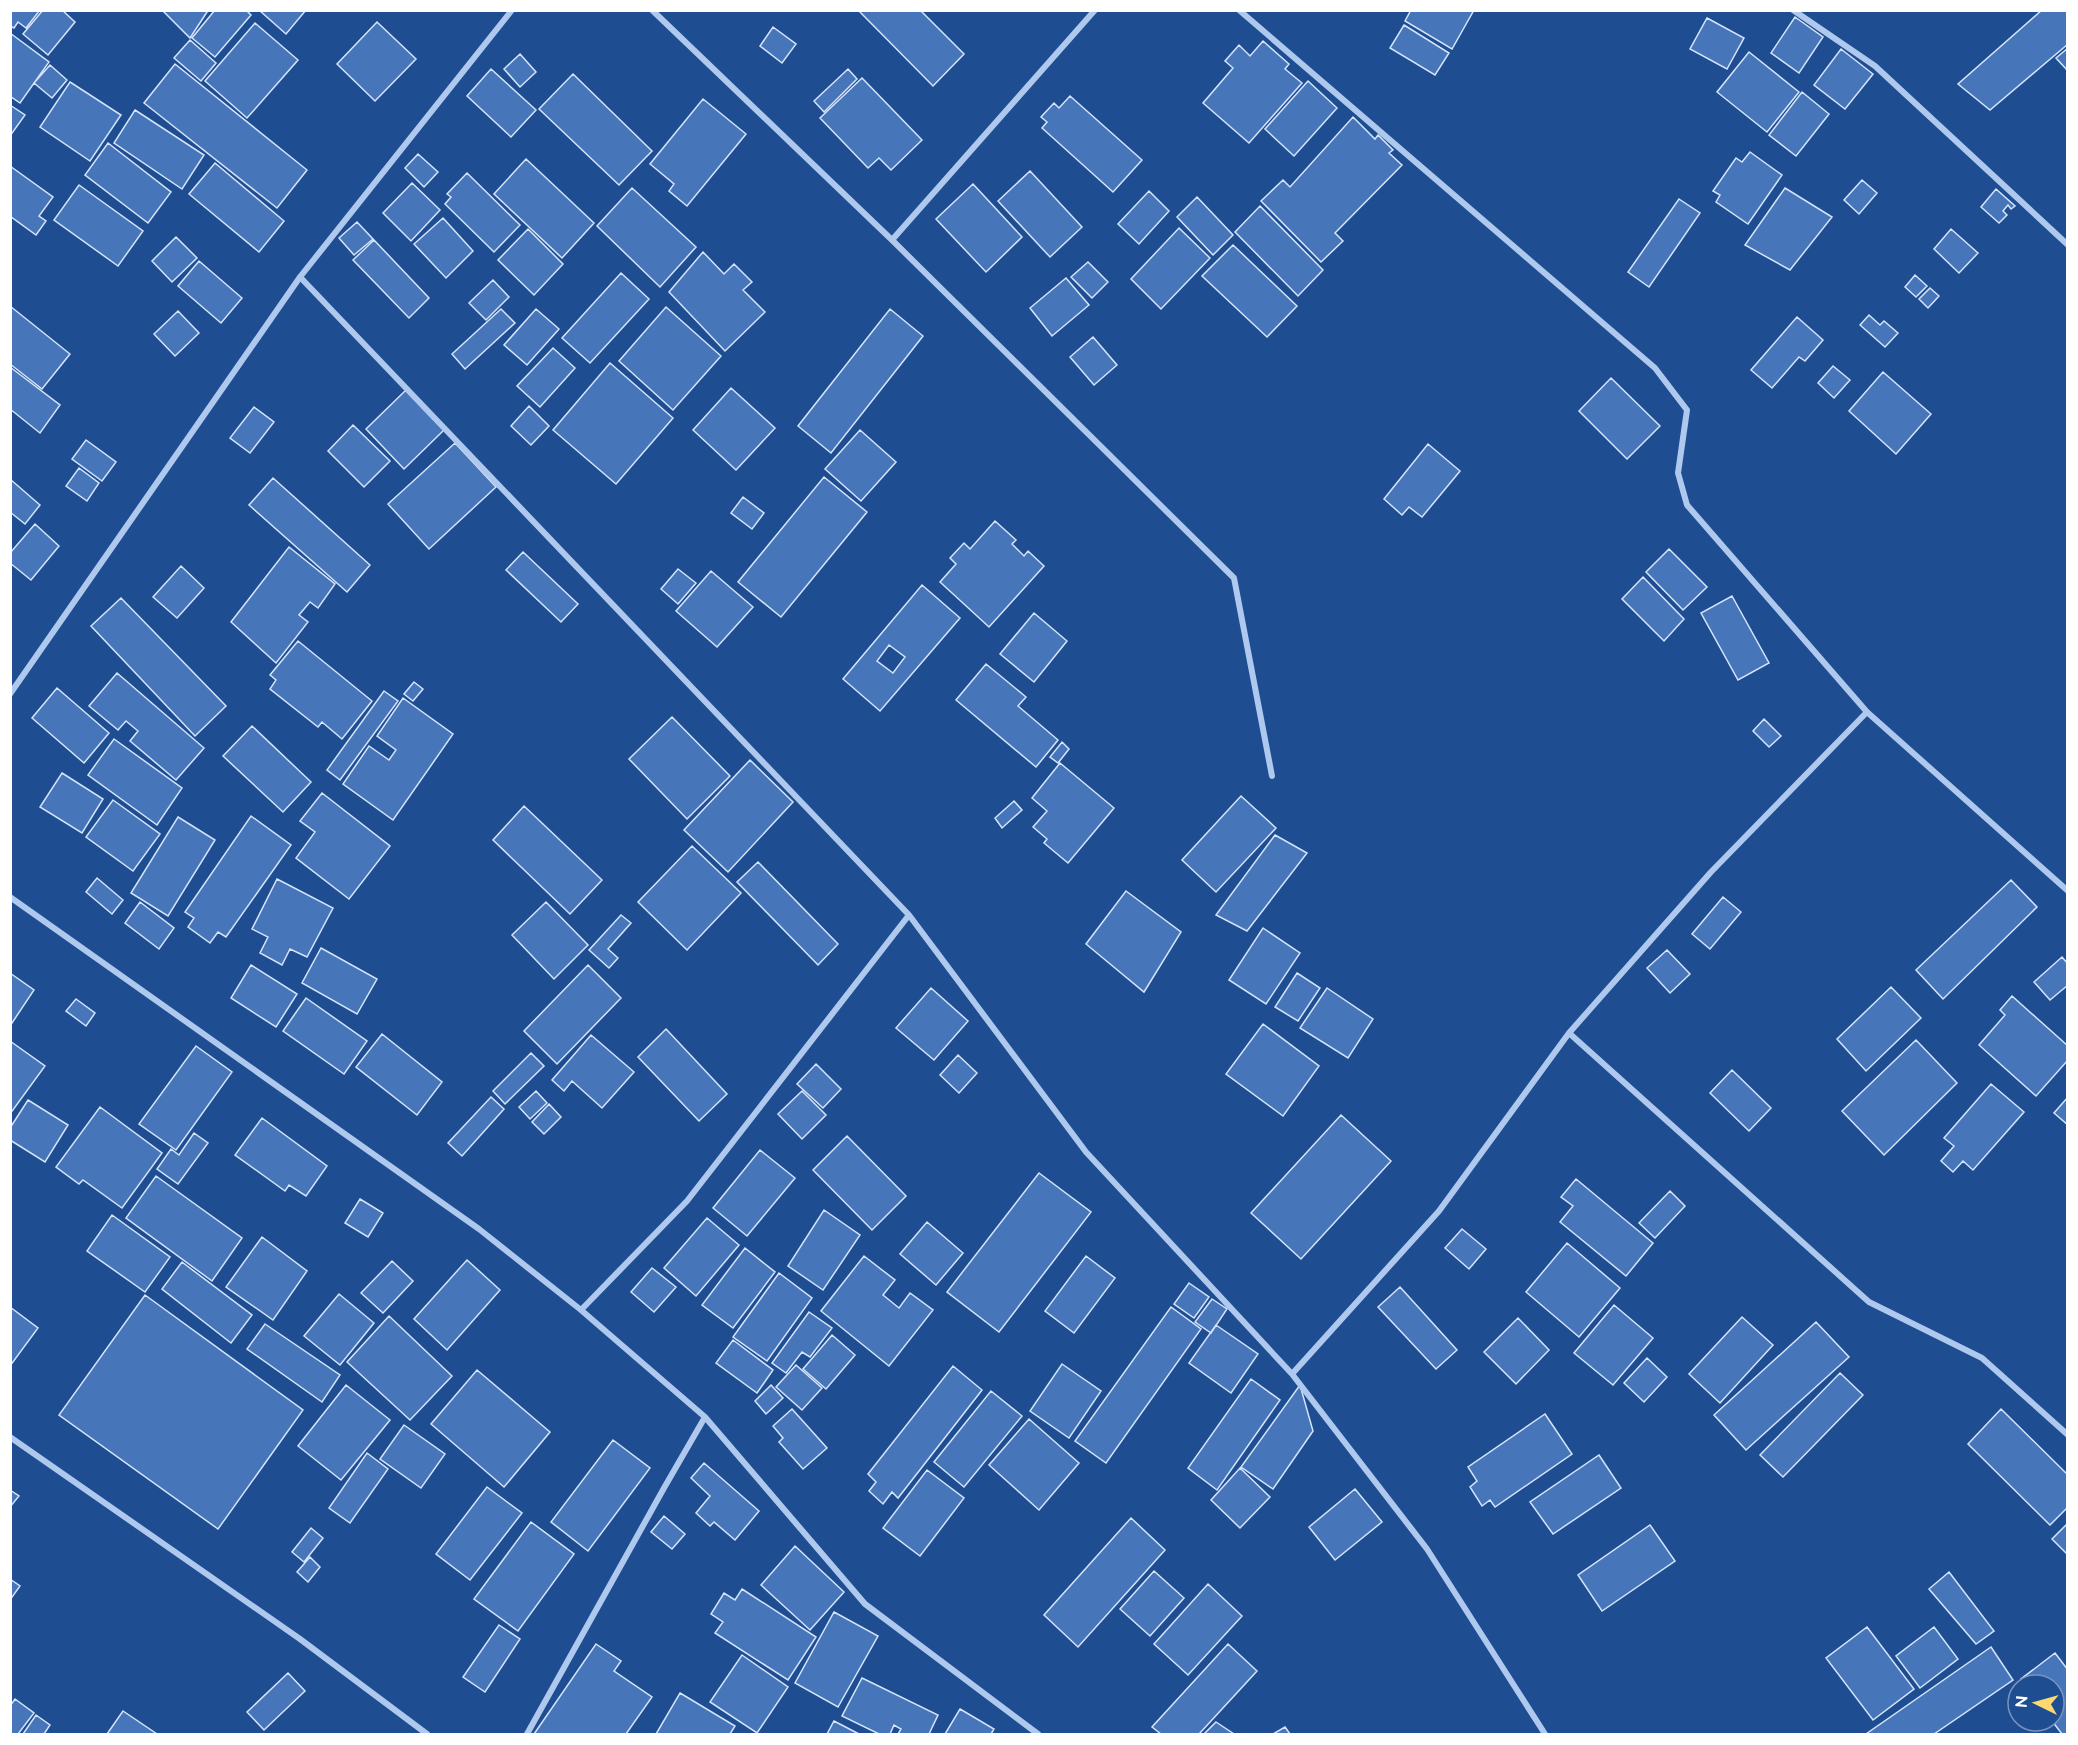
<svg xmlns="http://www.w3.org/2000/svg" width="2078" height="1745" font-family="Raleway,sans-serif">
<rect width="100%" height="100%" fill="#1e4d92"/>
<!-- building -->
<path fill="#4676b9" stroke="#d5e4fa" stroke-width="1.5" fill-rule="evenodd" d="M10,10H40L26,28L18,22L14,28L10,26Z
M43,10H62L75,22L48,55L23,34Z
M162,10H205L207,12L190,38Z
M215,10H246L251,15L215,57L192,38Z
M259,10H306L286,34Z
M858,10H920L964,54L933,86Z
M1411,10H1474L1452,49L1405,21Z
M2042,10H2068V44L1990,110L1958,84Z
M1795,17L1823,37L1799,73L1771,53Z
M1707,18L1744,38L1727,69L1690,49Z
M377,22L416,59L375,101L337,64Z
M255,23L298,60L247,118L205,81Z
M1404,25L1449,53L1435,75L1390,48Z
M773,27L796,44L782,63L760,46Z
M10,33L49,62L20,103L10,96Z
M190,40L216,63L201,81L174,58Z
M1263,41L1289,64L1285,69L1302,83L1249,143L1203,103L1233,68L1225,61L1239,45L1250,56Z
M2068,48V71L2056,58Z
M1841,49L1873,74L1845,109L1814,85Z
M1749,52L1799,92L1767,132L1717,92Z
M520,54L536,72L520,87L504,69Z
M175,64L307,170L277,208L144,103Z
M50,65L67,80L52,98L34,83Z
M491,69L536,110L511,137L467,96Z
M848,69L857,79L824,112L814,101Z
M573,74L652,151L619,185L539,109Z
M862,78L922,140L891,170L879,158L868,168L820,118Z
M1308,81L1337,108L1294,156L1265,129Z
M70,82L121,115L90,161L40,127Z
M1802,92L1829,114L1796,156L1769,135Z
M1070,96L1142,160L1113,192L1042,128L1047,122L1041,117L1054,103L1059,108Z
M703,99L746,134L687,206L669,191L674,184L650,164Z
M10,105L25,115L10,136Z
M135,110L204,155L182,189L114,143Z
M1353,117L1375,139L1378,135L1393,150L1389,153L1402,165L1335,233L1343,241L1321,262L1261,201L1283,180L1290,187Z
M108,143L171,192L148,223L85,175Z
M1750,152L1782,175L1748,224L1716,202L1720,195L1713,191L1736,158L1742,162Z
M418,154L438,172L424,187L405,168Z
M526,159L594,223L562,258L494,194Z
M215,163L284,221L259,252L189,194Z
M10,166L53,197L39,216L46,221L36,235L10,216Z
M1030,171L1082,227L1050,257L998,201Z
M467,173L520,225L494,252L445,204L451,197L447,194Z
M1862,180L1877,193L1859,214L1844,200Z
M412,183L440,210L411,241L383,213Z
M973,184L1022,237L986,272L936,219Z
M79,185L143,231L118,266L54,220Z
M632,188L696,247L660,287L597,226Z
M1785,188L1832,217L1790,270L1745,245Z
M1996,189L2015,206L2011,209L2008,205L2003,211L2007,215L1999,223L1981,207Z
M1149,191L1169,211L1139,244L1118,224Z
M1197,197L1233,235L1213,255L1177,217Z
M1679,199L1700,213L1649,287L1628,272Z
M1260,206L1323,270L1298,296L1235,232Z
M443,218L473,251L446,278L414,244Z
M357,222L373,239L354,255L339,238Z
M1179,228L1210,258L1161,309L1131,279Z
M528,229L563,264L534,295L498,260Z
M1951,229L1978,253L1959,273L1934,249Z
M176,237L197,258L172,282L152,261Z
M374,240L429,298L409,318L353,260Z
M1233,245L1297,306L1267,337L1202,276Z
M703,252L724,274L734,264L752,282L743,290L765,312L725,351L669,292Z
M199,261L242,298L221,323L178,286Z
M1088,262L1108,282L1092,298L1071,277Z
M621,273L649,299L590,363L562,338Z
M1915,275L1927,286L1916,297L1905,287Z
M1066,278L1089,305L1052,336L1030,308Z
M493,280L509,297L486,320L469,303Z
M1930,288L1939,296L1928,308L1919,299Z
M10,306L70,354L42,389L10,364Z
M666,307L721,356L673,410L619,361Z
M501,309L515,323L465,369L452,354Z
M536,309L559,329L527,365L504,345Z
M890,309L923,336L831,453L798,426Z
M178,311L199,333L175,356L154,334Z
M1869,315L1880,325L1884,321L1898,333L1885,347L1860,325Z
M1797,317L1823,340L1805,361L1799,357L1772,388L1751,370Z
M1093,337L1117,365L1094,385L1070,357Z
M553,348L575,368L540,407L517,386Z
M610,363L673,418L616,484L553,430Z
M1833,366L1850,380L1834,398L1818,383Z
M10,367L60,405L40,433L10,409Z
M1883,372L1931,414L1896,454L1849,411Z
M1611,378L1660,426L1627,459L1579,411Z
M731,388L775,428L736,470L693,430Z
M406,390L444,430L404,469L366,429Z
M529,406L549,426L531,445L511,426Z
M254,407L274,422L250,453L230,438Z
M353,425L390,461L364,487L328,451Z
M860,430L896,462L861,501L825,469Z
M86,440L116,462L102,481L72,459Z
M455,443L496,487L429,549L388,504Z
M1428,444L1460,471L1422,517L1409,507L1402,515L1384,499Z
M79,468L99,483L87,501L66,486Z
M824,477L867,512L781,617L738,582Z
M273,478L370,565L347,592L249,505Z
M10,479L40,505L25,524L10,512Z
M743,497L764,513L752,529L731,513Z
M995,521L1016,540L1012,544L1024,556L1028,551L1044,566L989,627L940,582L956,564L950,558L964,543L970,549Z
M35,524L59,546L31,580L10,563V553Z
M289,547L335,584L318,608L310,602L299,615L308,622L276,663L231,622Z
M1669,549L1707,587L1683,610L1646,572Z
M523,552L578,604L561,622L506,570Z
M181,566L204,588L177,618L153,597Z
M678,569L696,583L678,604L661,589Z
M711,571L753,607L717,647L676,611Z
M1643,577L1684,619L1664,641L1622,599Z
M922,585L960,618L880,711L843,679ZM889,645L905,657L893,673L877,661Z
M1732,596L1769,663L1738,680L1701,613Z
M121,598L226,706L195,736L91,626Z
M1034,613L1067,641L1034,682L1000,654Z
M298,641L372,701L342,739L322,722L318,727L270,689L276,680L270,675Z
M986,664L1026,697L1018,706L1058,740L1036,767L956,700Z
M117,673L204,748L176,780L130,741L138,731L126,721L118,730L89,706Z
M414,682L423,689L413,701L404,694Z
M57,688L109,733L84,763L32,718Z
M384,691L398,701L340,780L327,770Z
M403,698L453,734L393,820L343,784L369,746L389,760L396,750L377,736Z
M672,717L730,776L687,819L629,759Z
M1764,719L1781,736L1769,747L1753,731Z
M252,726L311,782L283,812L223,756Z
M114,739L182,788L157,825L88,775Z
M1062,742L1069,749L1058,763L1050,757Z
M750,760L793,802L728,872L684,830Z
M1060,763L1114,808L1068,863L1044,843L1047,839L1033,827L1047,811L1032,798Z
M62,773L103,799L82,833L40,807Z
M322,793L390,846L349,899L296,858L315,832L300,821Z
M1241,796L1276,828L1216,892L1182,860Z
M113,800L160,834L133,871L86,837Z
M1014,801L1022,810L1002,828L995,818Z
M524,806L602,880L570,914L493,840Z
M251,816L291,845L226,937L218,932L210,943L188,927L194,918L185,912Z
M178,817L215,840L168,916L131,893Z
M1275,835L1307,853L1247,931L1216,915Z
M692,846L741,893L687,950L638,902Z
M758,862L838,944L818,965L737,882Z
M97,878L123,900L112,914L86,892Z
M277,879L333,908L307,957L290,949L282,965L260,953L268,937L252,929Z
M2011,880L2037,907L1943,999L1916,970Z
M1126,891L1181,932L1144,992L1086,944Z
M1723,897L1741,912L1710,949L1692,934Z
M140,902L174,928L159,949L125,923Z
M546,902L588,945L554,979L512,935Z
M621,915L631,923L608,949L618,958L609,968L589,950Z
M1263,928L1300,953L1266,1004L1229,980Z
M321,948L377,979L357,1014L302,983Z
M1667,950L1690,974L1670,993L1647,968Z
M2062,957L2068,964V985L2050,1000L2034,982Z
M251,965L297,994L276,1027L231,998Z
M588,965L621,998L557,1064L524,1031Z
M10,973L34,990L10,1026Z
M1297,973L1320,988L1298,1021L1275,1007Z
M1891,987L1921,1018L1866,1071L1837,1039Z
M931,988L968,1021L934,1060L896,1028Z
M1327,988L1373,1019L1348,1058L1300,1028Z
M2012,996L2068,1046V1060L2036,1096L1979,1045L2005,1015L2000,1010Z
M306,998L367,1041L344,1074L283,1031Z
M76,999L95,1013L86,1026L66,1011Z
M1263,1024L1319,1066L1283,1116L1226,1074Z
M666,1029L727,1094L699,1121L638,1057Z
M382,1034L442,1082L417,1115L356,1067Z
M591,1035L634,1072L602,1108L572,1081L564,1091L552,1080Z
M1916,1040L1957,1083L1884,1155L1842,1111Z
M10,1041L45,1066L10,1114Z
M196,1046L232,1072L176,1150L139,1124Z
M531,1053L544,1066L505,1104L493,1091Z
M958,1055L977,1073L959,1093L940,1075Z
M816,1064L841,1089L823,1108L797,1084Z
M1732,1070L1771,1108L1749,1131L1710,1093Z
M1991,1084L2024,1112L1973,1170L1963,1161L1953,1172L1941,1161L1954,1146L1944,1138Z
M536,1091L547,1103L530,1119L519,1107Z
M802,1091L826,1115L802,1139L778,1114Z
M491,1097L504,1109L462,1156L448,1143Z
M2068,1097V1125L2054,1113Z
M28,1100L68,1125L45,1162L10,1140V1128Z
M549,1104L561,1117L544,1134L532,1122Z
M100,1107L162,1153L122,1208L83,1180L79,1184L56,1167Z
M1341,1115L1391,1161L1301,1259L1251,1213Z
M262,1118L327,1166L306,1196L289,1185L285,1191L235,1155Z
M194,1133L208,1143L178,1184L157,1169L171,1149L179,1155Z
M847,1136L906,1196L872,1230L813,1170Z
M760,1150L795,1178L747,1236L713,1208Z
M1039,1173L1091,1212L999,1332L947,1292Z
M156,1176L242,1238L212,1281L126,1218Z
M1576,1179L1653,1243L1626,1276L1560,1222L1573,1206L1561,1197Z
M1670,1191L1685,1206L1655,1238L1639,1223Z
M360,1199L383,1213L368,1237L345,1223Z
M824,1210L860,1235L823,1290L788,1266Z
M112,1215L170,1257L145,1292L87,1251Z
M707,1218L739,1245L696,1296L664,1268Z
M927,1222L963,1253L936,1285L900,1254Z
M1462,1229L1486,1249L1469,1269L1445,1248Z
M262,1237L307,1271L273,1320L226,1287Z
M1567,1243L1620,1288L1579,1337L1526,1292Z
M745,1248L775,1272L733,1328L702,1305Z
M864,1256L895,1280L883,1295L899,1308L910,1293L933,1310L889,1366L821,1311Z
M1086,1256L1115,1278L1074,1333L1045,1311Z
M467,1260L500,1290L447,1350L414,1319Z
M392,1261L413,1281L383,1313L361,1293Z
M182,1262L252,1315L231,1343L162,1289Z
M652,1268L676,1287L654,1312L631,1292Z
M779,1273L812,1298L767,1361L733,1337Z
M1189,1283L1209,1297L1194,1318L1174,1304Z
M1400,1287L1457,1350L1436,1369L1378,1307Z
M339,1294L374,1323L340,1365L304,1336Z
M145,1295L303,1410L218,1529L59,1415Z
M1212,1299L1227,1309L1211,1333L1195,1322Z
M1614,1305L1653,1338L1613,1385L1574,1353Z
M10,1307L38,1328L10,1366Z
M1171,1307L1201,1329L1106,1463L1075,1441Z
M809,1312L832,1328L810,1357L802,1352L786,1373L772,1363Z
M389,1316L452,1376L410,1420L347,1362Z
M1742,1317L1773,1345L1720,1403L1689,1374Z
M1518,1318L1549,1350L1516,1384L1484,1352Z
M1816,1322L1849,1357L1746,1450L1714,1415Z
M265,1324L340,1375L322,1402L247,1349Z
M1216,1325L1258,1354L1231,1393L1189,1363Z
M832,1335L855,1355L826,1389L803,1369Z
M733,1340L773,1370L757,1393L716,1363Z
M1647,1358L1667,1377L1644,1402L1624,1383Z
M1062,1364L1101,1391L1069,1438L1030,1411Z
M796,1365L822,1388L802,1410L776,1387Z
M953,1366L982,1390L898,1498L892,1492L883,1504L869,1491L876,1482L868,1474Z
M477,1370L550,1432L504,1487L431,1424Z
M1840,1373L1863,1395L1783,1477L1760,1455Z
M1251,1379L1280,1400L1217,1490L1188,1468Z
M346,1385L390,1420L341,1480L298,1446Z
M771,1385L783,1398L766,1414L755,1401Z
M1300,1385L1313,1431L1273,1489L1241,1467Z
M991,1391L1022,1416L964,1487L934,1462Z
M792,1409L827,1448L803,1469L779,1442L783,1438L773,1426Z
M2001,1409L2068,1475V1507L2050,1525L1968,1444Z
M1545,1414L1572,1454L1495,1507L1490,1500L1482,1506L1470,1487L1477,1481L1468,1467Z
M1029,1419L1079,1463L1039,1510L989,1465Z
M404,1425L445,1454L421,1488L380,1459Z
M613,1440L650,1468L588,1551L551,1522Z
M367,1453L388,1469L350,1523L329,1508Z
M1599,1455L1621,1488L1553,1534L1530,1502Z
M704,1463L759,1511L735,1540L714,1522L710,1526L696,1513L710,1496L691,1478Z
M1240,1468L1270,1497L1240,1528L1211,1500Z
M927,1470L964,1498L920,1556L883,1528Z
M487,1487L522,1513L470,1580L436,1554Z
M1355,1489L1382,1522L1335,1560L1309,1527Z
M10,1490L19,1496L10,1507Z
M664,1516L685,1534L672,1549L651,1532Z
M1131,1518L1165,1550L1078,1647L1044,1615Z
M531,1522L574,1554L518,1631L474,1599Z
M2068,1523V1555L2052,1539Z
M1650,1525L1675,1561L1602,1611L1578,1575Z
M311,1528L323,1538L304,1562L292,1552Z
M795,1546L844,1592L810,1630L761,1585Z
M310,1557L320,1567L308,1582L297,1572Z
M1154,1571L1184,1598L1150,1636L1120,1609Z
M1949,1572L1994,1631L1976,1644L1929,1589Z
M10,1579L20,1586L10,1600Z
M1208,1584L1242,1616L1188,1675L1154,1644Z
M742,1589L816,1637L788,1680L715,1633L723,1622L711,1614L724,1593L735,1600Z
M834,1612L878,1636L838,1707L795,1683Z
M499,1625L520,1639L485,1692L463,1677Z
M1867,1627L1914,1689L1873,1720L1826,1658Z
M1934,1627L1958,1659L1920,1688L1896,1656Z
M596,1644L621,1661L614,1671L652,1697L626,1734H534Z
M1228,1644L1257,1671L1199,1734H1161L1152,1727Z
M1991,1647L2013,1680L1934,1734H1866Z
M2055,1653L2068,1670V1734H2062L2052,1721H2054V1685H2025L2021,1679Z
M742,1655L788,1687L757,1733L710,1702Z
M288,1673L305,1691L264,1730L247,1712Z
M862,1678L938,1715L929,1734H898L901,1729L894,1725L890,1734H879L842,1716Z
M680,1693L735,1726L730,1734H656Z
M15,1699L34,1713L18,1734H10V1706Z
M960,1709L994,1729L991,1734H945Z
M123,1711L157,1734H107Z
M36,1715L50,1725L44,1734H23Z
M834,1721L859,1734H827Z
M1216,1722L1234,1734H1204Z
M1285,1727L1290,1734H1273Z"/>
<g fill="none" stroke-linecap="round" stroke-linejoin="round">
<!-- street -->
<path stroke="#afc9ee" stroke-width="6" d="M652,10L892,240L1234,578L1272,776
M1239,10L1655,368L1687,410L1678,473L1687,505L1867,712
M1793,10L1875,66L2068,245
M892,240L1095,10
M300,277L909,915L1086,1152L1292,1374L1427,1549L1545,1734
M10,694L300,277L512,10
M10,897L479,1229L581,1310L705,1417L664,1488L527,1734
M1569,1033L1869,1302L1982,1358L2068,1435
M581,1310L687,1201L909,915
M1292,1374L1439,1211L1569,1033L1711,872L1867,712L2068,891
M705,1417L865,1604L1038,1734
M10,1437L300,1639L427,1734"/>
</g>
<!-- border -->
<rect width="2078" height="1745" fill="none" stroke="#ffffff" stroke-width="24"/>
<!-- north arrow -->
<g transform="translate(2036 1703) rotate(275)"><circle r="28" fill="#1e4d92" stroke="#7894be" stroke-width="1.5"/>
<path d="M0-4.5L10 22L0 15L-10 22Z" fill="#fdd86e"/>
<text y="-9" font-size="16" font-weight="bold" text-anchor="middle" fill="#ffffff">N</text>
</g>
</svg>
